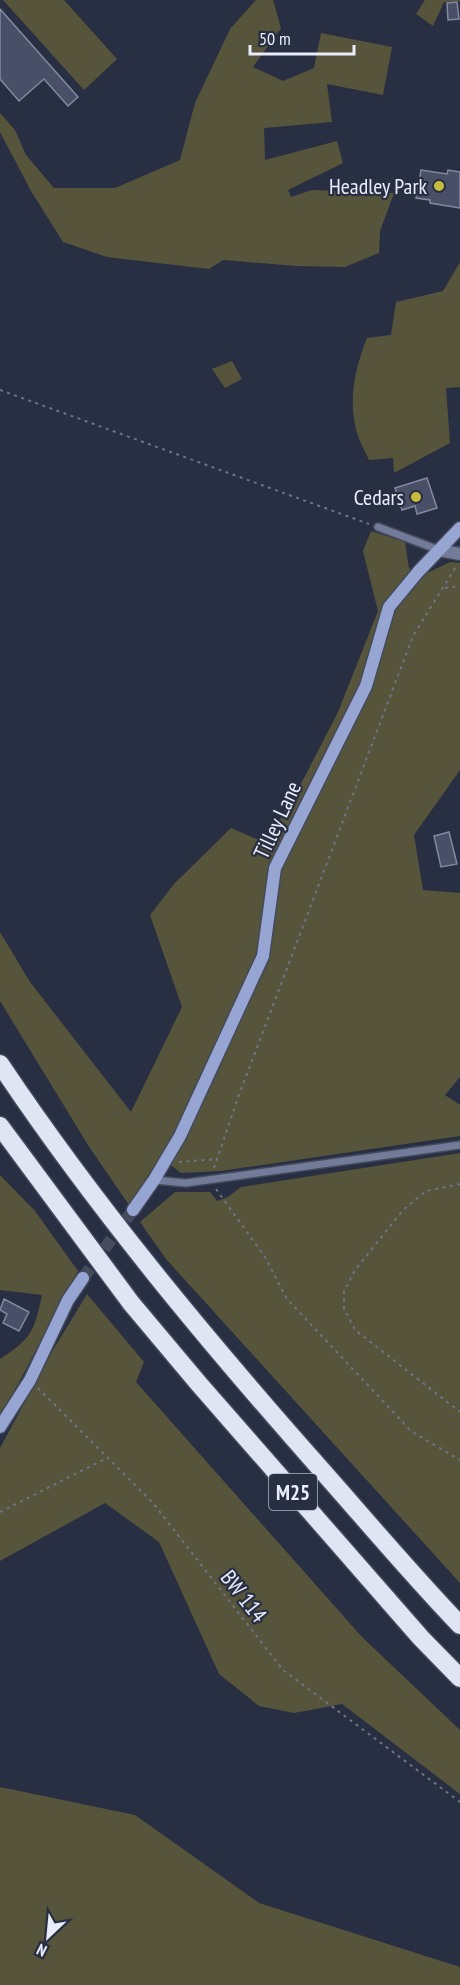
<svg xmlns="http://www.w3.org/2000/svg" width="460" height="1985" font-family="'PT Sans Narrow',sans-serif">
<rect width="100%" height="100%" fill="#292f43"/>
<!-- green -->
<path fill="#56543a" d="M3,0H64L117,59L84,90Z
M256,0H273L281,28L253,67L283,81L314,68L321,33L392,47L383,95L327,84L332,122L264,128L265,160L337,141L343,163L288,190L291,197L312,190L394,193L380,231L379,253L345,267L296,266L223,260L209,269L107,257L63,242L31,191L0,132V113L15,130L26,155L54,188H115L180,160L195,103L230,29Z
M425,0H460V1L444,2L433,26L416,14Z
M460,262V387L446,388L450,443L394,473L393,458L369,460C364,449 357,437 355,425C349,394 356,366 367,338L391,335L396,302L443,291Z
M232,361L242,379L225,388L212,369Z
M371,531L405,542L409,568L421,576L450,562L460,563V770L414,835L423,890L460,893V1077L445,1095L460,1105V1136L221,1171L181,1173L160,1157L129,1205L88,1145L0,1001V932L30,982L131,1112L182,1007L150,915L174,884L231,828L266,843L303,780L338,712L378,611L363,551Z
M460,1153V1583L166,1259L140,1222L175,1192H210L217,1201L228,1197L241,1187Z
M0,1175L35,1211L78,1271L17,1386L0,1414V1359C32,1338 34,1332 42,1295L0,1290Z
M87,1294L144,1362L136,1382L362,1637L460,1730V1794L342,1704L294,1713L259,1706L219,1674L159,1542L105,1503L0,1561V1448L53,1350Z
M0,1787L135,1815L259,1903L460,1967V1985H0Z"/>
<!-- building -->
<path fill="#484f67" stroke="#8189a0" stroke-width="1.5" d="M457,2L459,19L448,20L447,3Z
M0,9L78,97L68,106L44,79L19,101L0,79Z
M421,170L447,174L448,170L460,172V208L430,203V200L416,198Z
M427,478L437,508L417,514L415,506L402,510L395,488Z
M449,832L457,864L441,867L434,836Z
M4,1299L29,1312L19,1331L3,1323L7,1314L0,1310Z"/>
<g fill="none" stroke-linecap="round" stroke-linejoin="round">
<!-- secondary-tunnel -->
<path stroke="#464c5e" stroke-width="12" stroke-dasharray="12 6" stroke-linecap="butt" d="M83,1278L133,1210"/>
<defs>
<path id="lane" d="M378,527L439,550
M154,1180L186,1183L460,1145"/>
<path id="street" d="M439,550L460,554"/>
<path id="secondary" d="M133,1210L154,1180L180,1136L263,956L275,868L366,686L389,607L418,572L460,528
M0,1427L30,1380L68,1300L83,1278"/>
<path id="highway" d="M0,1064C95,1206 205,1338 318,1466C365,1519 411,1574 460,1625
M0,1126L131,1303L199,1384L421,1638L460,1678"/>
</defs>
<!-- lane casing -->
<use href="#lane" stroke="#444a5d" stroke-width="10"/>
<!-- street casing -->
<use href="#street" stroke="#444a5d" stroke-width="15"/>
<!-- secondary casing -->
<use href="#secondary" stroke="#444a5d" stroke-width="15"/>
<!-- highway casing -->
<use href="#highway" stroke="#444a5d" stroke-width="21"/>
<!-- path -->
<path stroke="#6e7485" stroke-width="2" stroke-dasharray="3 4.5" stroke-linecap="butt" d="M0,390L369,524
M445,588L460,586
M179,1162L217,1159
M214,1168L239,1095L413,636L457,565
M460,1184L426,1191L404,1209L355,1270L344,1292V1308L355,1330L460,1412
M216,1189L265,1257L287,1299L411,1431L460,1460
M38,1388L153,1503L283,1670L460,1802
M0,1512L107,1458"/>
<!-- lane -->
<use href="#lane" stroke="#727b97" stroke-width="7"/>
<!-- street -->
<use href="#street" stroke="#727b97" stroke-width="12"/>
<!-- secondary -->
<use href="#secondary" stroke="#97a5d2" stroke-width="12"/>
<!-- highway -->
<use href="#highway" stroke="#e0e5f4" stroke-width="18"/>
</g>
<!-- markers -->
<g fill="#c7bb3c" stroke="#292f43" stroke-width="2">
<circle cx="439" cy="186" r="6"/>
<circle cx="416" cy="497" r="6"/>
</g>
<g text-anchor="middle" dominant-baseline="central" stroke-width="4.5" stroke-linejoin="round" paint-order="stroke">
<!-- shield labels -->
<rect fill="#292f43" stroke="#afb4c3" stroke-width="1.5" x="269" y="1474" width="48" height="36" rx="4.5"/>
<g font-size="21" font-weight="bold" fill="#e9edfa">
<text x="293" y="1492">M25</text>
</g>
<!-- poi labels -->
<g font-size="22" fill="#e9edfa" stroke="#292f43" text-anchor="end">
<text x="427" y="186">Headley Park</text>
<text x="404" y="497">Cedars</text>
</g>
<!-- street labels -->
<g font-size="22" fill="#e9edfa" stroke="#292f43">
<text transform="translate(277 820) rotate(-65)">Tilley Lane</text>
<text transform="translate(244 1596) rotate(52)">BW 114</text>
</g>
</g>
<!-- north arrow -->
<g transform="translate(48 1937) rotate(206)" stroke="#292f43" stroke-width="4.5" paint-order="stroke">
<path d="M0-4.5L10 22L0 15L-10 22Z" fill="#e9edfa"/>
<text y="-9" font-size="16" font-weight="bold" text-anchor="middle" fill="#e9edfa">N</text>
</g>
<!-- scale -->
<path d="M250 45v9h104v-9" fill="none" stroke="#e9edfa" stroke-width="3"/>
<text x="259" y="45" font-size="18" fill="#e9edfa" stroke="#292f43" stroke-width="4.5" paint-order="stroke">50 m</text>
</svg>
